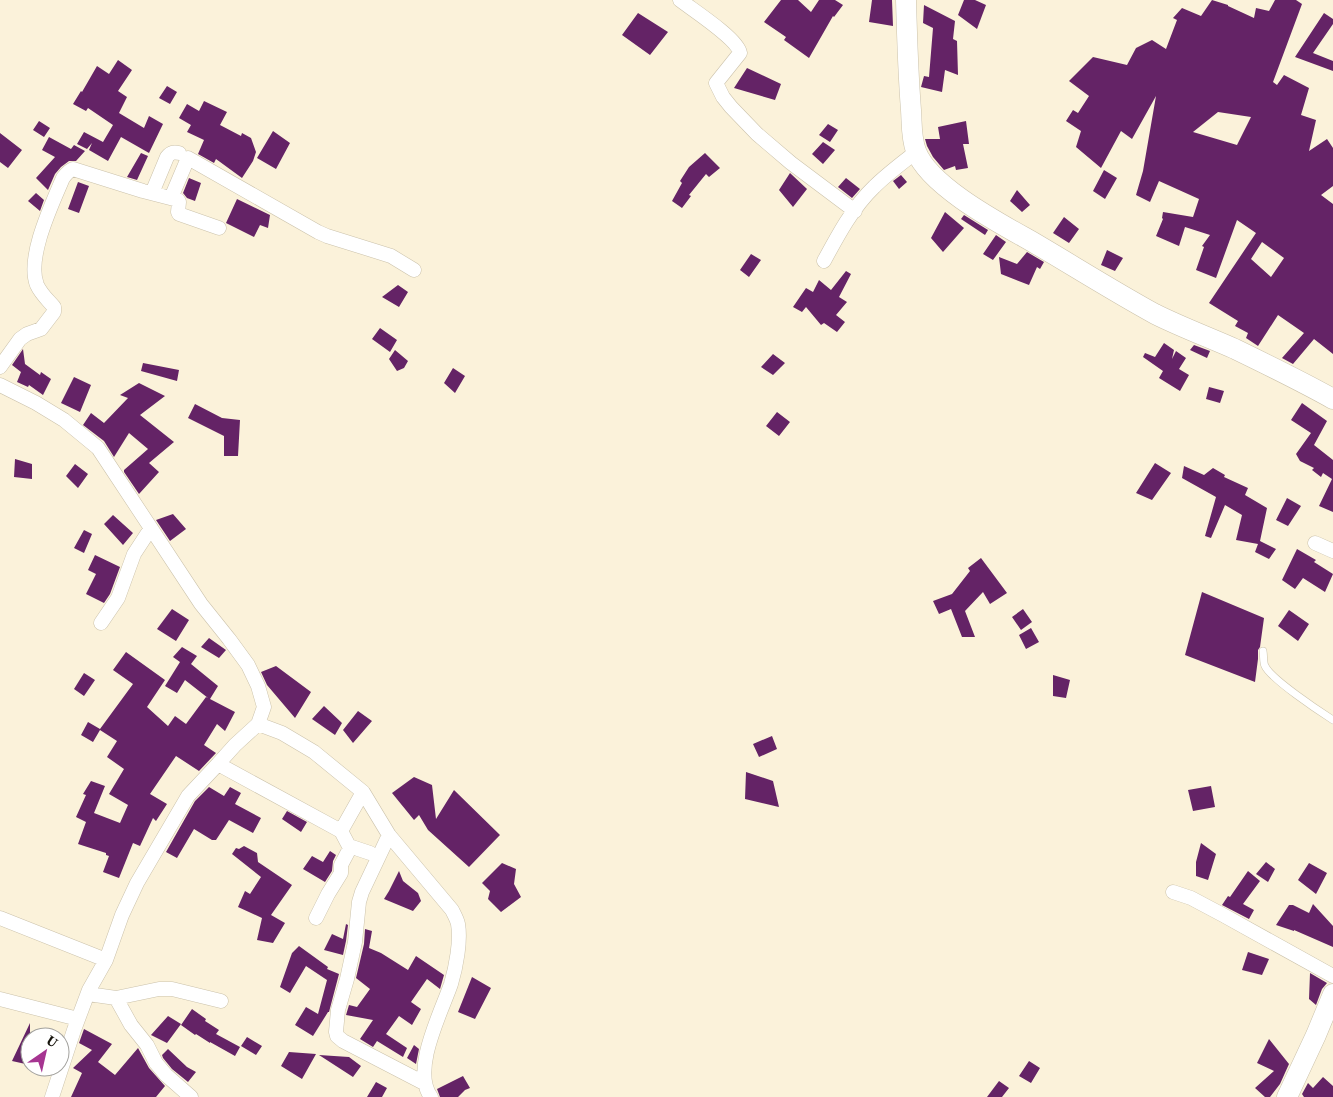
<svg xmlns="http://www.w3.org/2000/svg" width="1333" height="1097" font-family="'Source Serif 4',serif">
<rect width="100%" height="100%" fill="#fbf2da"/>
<!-- building -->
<path fill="#642366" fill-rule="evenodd" d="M781,0H798L811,12L819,0H835L843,5L834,17L833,16L809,58L784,40L786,37L764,22Z
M872,0H892L893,26L869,22Z
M964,0H975L986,5L977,29L958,15Z
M1212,0L1228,5V6L1254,18L1256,8L1269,11L1275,0H1296L1302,4L1273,82L1277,85L1284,75L1309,88L1301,115L1316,120L1309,151L1327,139L1333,148V186L1321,195L1333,204V354L1314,339L1293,364L1282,358L1304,333L1278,315L1258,346L1246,338L1248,333L1235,326L1238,321L1209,303L1256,233L1237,220L1216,278L1196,270L1204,247L1202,246L1210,235L1185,227L1179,246L1156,236L1163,219L1162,218L1163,212L1193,217L1199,199L1159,181L1150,202L1136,195L1143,171L1156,96L1132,139L1121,131L1101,168L1076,147L1081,131L1066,121L1073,110L1078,113L1089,96L1069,81L1093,57L1127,65L1136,48L1152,40L1166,49L1177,20L1173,18L1182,8L1201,16ZM1218,112L1251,117L1237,145L1193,132ZM1262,242L1284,258L1271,277L1251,259Z
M924,5L955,21L953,39L957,41L958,75L945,70L942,92L921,87L924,76L929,77L933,28L923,23Z
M638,13L668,32L650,55L622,35Z
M1324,13L1333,19V24L1313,53L1333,61V71L1295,57Z
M118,60L132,70L118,91L127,97L119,113L144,128L149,116L163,124L149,153L121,137L108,161L89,150L92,143L87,149L77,144L84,132L103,142L113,125L88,108L86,111L73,104L81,91L82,92L97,66L109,74Z
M747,68L781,84L775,100L734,88Z
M167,86L177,92L170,104L159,98Z
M204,101L227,112L220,125L241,136L242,133L251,138L256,152L253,161L242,178L216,159L214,163L198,154L204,140L187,132L191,125L179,118L187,104L199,111Z
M39,121L50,128L44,137L33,130Z
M966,121L969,144H963L968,168L956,170L955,166L944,170L933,157L927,146L925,139H940L938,127Z
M828,124L838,130L830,142L819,135Z
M273,131L290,143L276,169L257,158Z
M0,133L22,150L8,168L0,162Z
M49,137L71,149L74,145L85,151L76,161H69L61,167L55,174L48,190L36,178L55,157L42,150Z
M823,142L835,150L823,164L812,154Z
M141,153L148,156L137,180L127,177Z
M705,153L720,168L709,177L706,174L689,195L691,196L682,208L672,201L682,183L680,181L689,167Z
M1104,170L1117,178L1105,199L1093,191Z
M790,173L807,189L793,207L779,190Z
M901,175L907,182L899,189L893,181Z
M189,178L201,183L195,201L187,198L183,193Z
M846,178L860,189L852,198L838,187Z
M78,182L89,186L79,213L68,209Z
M1017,190L1030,205L1022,212L1010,201Z
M36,193L44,200L40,211L28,201Z
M237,199L270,215L268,228L260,225L254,237L226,223Z
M945,212L964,228L943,252L931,238Z
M964,215L988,230L985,235L961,219Z
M1064,217L1079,229L1069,243L1053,233Z
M996,235L1006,242L993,260L983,254Z
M1107,250L1123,258L1115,271L1101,265Z
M1027,252L1044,262L1040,269L1037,267L1029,285L1001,274L999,257L1017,264Z
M751,254L761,260L749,277L740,270Z
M846,271L851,274L839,297L847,302L836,315L845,322L837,332L824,323L821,325L806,307L802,312L793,307L806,288L813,292L819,280L831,290Z
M398,285L408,292L399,307L382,297Z
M380,328L397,340L390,352L372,339Z
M1164,343L1174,350L1172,359L1176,351L1186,358L1179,369L1189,375L1180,391L1159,378L1163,371L1143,357L1145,353L1155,357Z
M1194,345L1210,351L1207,358L1190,350Z
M23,349L25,364L40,375L41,372L51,379L43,395L29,385L28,387L17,382L21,372L12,365Z
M395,350L408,361L404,368L397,371L389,359Z
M773,354L785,363L773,375L761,367Z
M143,363L179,370L177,381L141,371Z
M453,368L465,376L455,393L444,383Z
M74,377L91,385L80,412L61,403Z
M139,383L165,396L140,415L174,442L149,463L159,472L139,494L124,472V470L148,449L129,433L114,457L104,441L83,425L91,413L104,423L128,398L120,395Z
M1209,387L1224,391L1220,403L1206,399Z
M1302,403L1327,421L1314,445L1333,460V512L1319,506L1332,479L1323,473L1321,477L1312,470L1314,468L1300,461L1296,454L1311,433L1291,420Z
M195,404L222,418L240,420L238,456H224V436L188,418Z
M777,412L790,422L779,436L766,426Z
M15,459L32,464V479L14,477Z
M1155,463L1171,473L1152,500L1136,493Z
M75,464L88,474L78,488L66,476Z
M1184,466L1204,475L1213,468L1225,475L1224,477L1248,488L1245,495L1267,508L1260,541L1276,549L1269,559L1255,552L1258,544L1236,540L1242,515L1225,505L1211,538L1205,536L1216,497L1182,478Z
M1287,498L1301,506L1288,526L1276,520Z
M173,514L186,529L170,541L156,520Z
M113,515L133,533L123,545L104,524Z
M84,530L92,534L84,553L74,548Z
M1297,549L1316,560L1314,562L1333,574L1325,592L1303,578L1295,589L1282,580Z
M95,555L120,567L110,594L104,603L86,594L96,574L88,570Z
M981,558L1007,593L990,604L983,592L965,611L975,637H962L951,609L939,614L933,601L952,594L970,571L968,568Z
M1202,592L1264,618L1260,647L1258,650V659L1255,682L1185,655Z
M172,609L189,620L176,641L157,629Z
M1023,609L1032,622L1021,630L1012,617Z
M1289,610L1309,624L1298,641L1278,626Z
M1031,628L1039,642L1026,649L1019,635Z
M209,638L226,650L219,658L201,647Z
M182,647L197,656L191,664L218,686L210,699L235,712L225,731L217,724L204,745L216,753L199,771L176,756L150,794L167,804L156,821L153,818L140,846L133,843L119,878L103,872L109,856L106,855V853L78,844L86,822L76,817L86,795L83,794L91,781L105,786L94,813L120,823L128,805L109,794L124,769L107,757L117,741L100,730L93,742L81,735L88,722L100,729L133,684L113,670L126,652L165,680L147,707L168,726L175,716L186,724L206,697L208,698L185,680L177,693L165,686L180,662L173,657Z
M276,666L311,692L295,718L267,685L261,672Z
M84,673L95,680L84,696L74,689Z
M1053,675L1070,680L1066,698L1053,696Z
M324,706L342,723L335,735L312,719Z
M358,711L372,721L353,743L343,730Z
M772,736L777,749L759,757L753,744Z
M746,772L773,781L779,807L745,799Z
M414,777L432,785L436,819L454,790L500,835L469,867L428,830L419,815L414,820L392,793Z
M1211,786L1215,807L1193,811L1188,790Z
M209,787L224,796L230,787L241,793L235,804L261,818L253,833L229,820L216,840H212L194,829L177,858L166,852L195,801Z
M287,811L307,822L301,832L282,819Z
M1201,843L1216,854L1208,880L1196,876V862Z
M244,846L257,853L258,862L292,885L271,915L285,923L273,943L257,940L262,918L238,907L245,891L250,894L261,877L232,854L236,848L239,849Z
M330,851L336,855L333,861L332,871L325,882L303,869L312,856L323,862Z
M1266,862L1275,869L1268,882L1256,874Z
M502,863L516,869L514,884L521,897L501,912L488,899L490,891L482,883Z
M1309,863L1327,873L1316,894L1298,880Z
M399,871L403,881L418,893L421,901L413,911L384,899L389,891Z
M1248,871L1260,881L1243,904L1254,910L1249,919L1222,905L1228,896L1230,897Z
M1313,904L1333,926V947L1294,930V931L1276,925L1289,905H1293L1309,913Z
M346,924L348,925L346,941L343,955L324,950L332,934L343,939Z
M365,929L372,931L369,948L381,953L408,970L416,956L444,975L440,989L427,979L411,1002L421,1009L412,1025L399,1016L386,1034L407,1048L403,1057L377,1041L373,1047L360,1039L373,1020L346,1015L349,1005L357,1007L370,989L356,978L364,944Z
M299,946L328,967L327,969L339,974L329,1012H328L313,1036L295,1025L306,1007L318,1014L327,980L306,966L290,993L280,987L292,953Z
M1248,952L1269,959L1262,975L1242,970Z
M1310,973L1327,983L1322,989L1316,1005L1309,999Z
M472,977L491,988L475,1019L458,1012Z
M192,1009L206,1019L205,1021L219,1030L216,1034L240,1047L235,1056L210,1042V1043L196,1034L195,1035L181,1025Z
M168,1016L181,1024L167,1043L151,1035Z
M30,1023V1065L12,1061Z
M84,1029L112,1044L98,1062L115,1075L138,1048L149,1068L165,1086L156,1097H71L82,1073L73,1068L92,1050L79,1043Z
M247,1037L262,1046L256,1055L241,1046Z
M1269,1039L1289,1064L1280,1084L1270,1097H1265L1255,1088L1274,1071L1257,1063Z
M414,1045L419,1049L416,1064L407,1058Z
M168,1049L187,1067L196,1072L188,1082L172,1069L163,1058L162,1055Z
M289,1052L316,1054L302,1079L281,1066Z
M319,1055L349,1057L361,1066L353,1077Z
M1029,1061L1040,1068L1031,1083L1019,1076Z
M463,1076L470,1088L465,1090L458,1097H440L437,1089Z
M1323,1077L1333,1086V1097H1304L1302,1094L1308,1083L1313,1088Z
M999,1081L1009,1088L1002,1097H987Z
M376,1082L387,1088L382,1097H367Z"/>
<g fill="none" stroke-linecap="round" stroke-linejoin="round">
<defs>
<path id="lane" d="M1263,651C1264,656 1263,662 1265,666C1271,679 1319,711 1333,720"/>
<path id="street" d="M680,0C693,10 738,39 740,53L716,83L723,97L731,107L757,134L791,163L855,211
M152,193L167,157C171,152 174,152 179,153
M171,198L188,158L318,232L327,236L391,256L414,270
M824,261C838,235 853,207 874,187C887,174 902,163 916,152
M0,367L20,339L27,334L41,329L54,312V307C48,300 41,294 37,285C26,258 52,204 63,178C66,174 68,171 73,169L143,191L178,200L179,202L178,212L179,214L219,228
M0,385L36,403L64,420L98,448L201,604L229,639L248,665L258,686L264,707L258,724L282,733L314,752L363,792L389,835L452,910C454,914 457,919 458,924C461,941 456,967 451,984C441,1013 411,1070 431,1097
M1315,543L1333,551
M101,623L118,598L134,554L151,528
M218,764L341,831
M389,835L362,892L359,902L355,942L347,979L338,1010L336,1032L337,1036L343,1041L424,1083
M350,848L352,847L370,853
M1173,892L1191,898L1223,915L1333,976
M0,918L106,960
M316,918L328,894L341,873V865L350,848L341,831L363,792
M88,994L116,998L159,989H172L221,1001
M116,998L131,1025L147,1045L156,1063L166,1075L191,1097
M0,999L78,1019
M52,1097L74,1030L89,990L106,960L122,915L137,883L188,796L218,764L235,745L258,724"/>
<path id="secondary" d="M906,0C907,37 908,73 911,110C912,124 911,138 916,151C929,186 999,223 1031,241C1072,265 1113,291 1155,314C1181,327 1208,337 1235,349C1268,365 1301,381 1333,399
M1287,1097L1316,1035L1333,994"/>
</defs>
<!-- lane casing -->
<use href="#lane" stroke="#cbc2ab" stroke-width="8"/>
<!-- street casing -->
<use href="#street" stroke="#cbc2ab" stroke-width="15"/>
<!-- secondary casing -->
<use href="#secondary" stroke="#cbc2ab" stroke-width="21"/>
<!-- lane -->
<use href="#lane" stroke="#fff" stroke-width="7"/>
<!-- street -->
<use href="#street" stroke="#fff" stroke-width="14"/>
<!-- secondary -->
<use href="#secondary" stroke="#fff" stroke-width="20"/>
</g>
<!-- north arrow -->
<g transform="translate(45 1052) rotate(34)"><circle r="24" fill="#ffffff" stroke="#a2a19d"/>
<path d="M0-4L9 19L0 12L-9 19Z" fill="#a63591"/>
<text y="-8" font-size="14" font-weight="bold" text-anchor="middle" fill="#16130b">U</text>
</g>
</svg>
